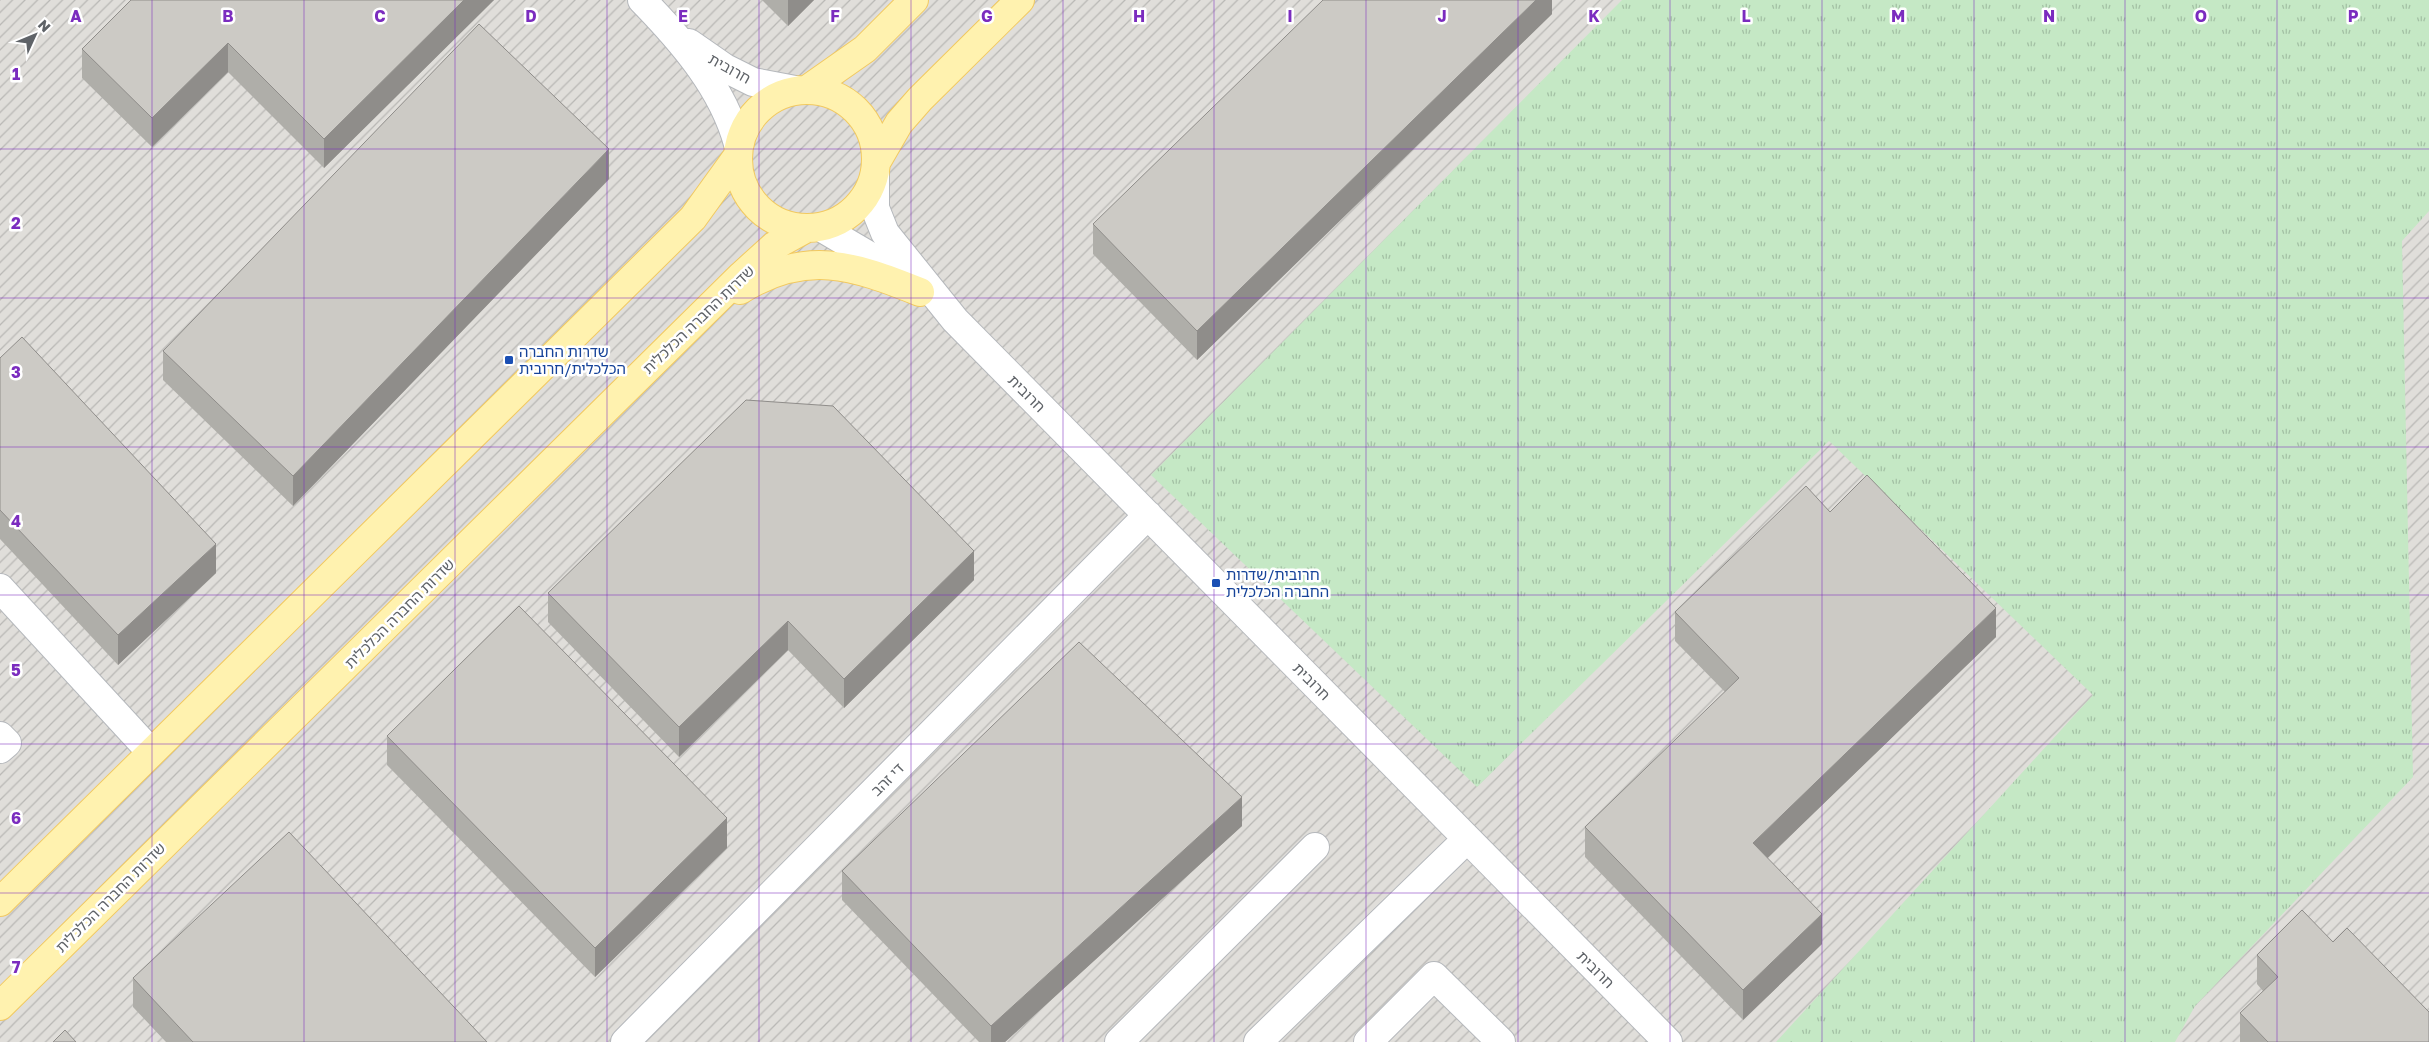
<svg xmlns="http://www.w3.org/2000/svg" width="2429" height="1042" font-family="'Golos Text','Noto Sans Hebrew',sans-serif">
<defs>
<pattern id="industrial-furrows" width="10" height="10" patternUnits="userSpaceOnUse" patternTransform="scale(1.25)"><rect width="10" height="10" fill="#e0deda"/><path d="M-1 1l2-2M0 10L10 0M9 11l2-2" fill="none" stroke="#b9b8b5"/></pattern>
<pattern id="grass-tufts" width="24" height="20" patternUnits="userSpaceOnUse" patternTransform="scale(1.25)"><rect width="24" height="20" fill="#c5e8c5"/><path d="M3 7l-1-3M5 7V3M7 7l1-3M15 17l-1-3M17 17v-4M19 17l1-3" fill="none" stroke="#a3c0a4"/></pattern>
</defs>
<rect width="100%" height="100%" fill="#f1efe8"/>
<!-- industrial -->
<path fill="url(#industrial-furrows)" d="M0,0H2429V1042H0Z"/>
<!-- grass -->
<path fill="url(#grass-tufts)" d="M1622,0H2429V211L2402,241L2413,777L2195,1006L2175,1042H1776L2093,695L1829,441L1477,787L1151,475Z"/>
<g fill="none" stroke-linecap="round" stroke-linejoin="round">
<defs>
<path id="minor" d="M642,0C682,41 723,88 738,144
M689,43L725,68L753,82L795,90
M875,175V208L885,233L955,320L1668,1042
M822,228L880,262L911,285
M0,588L151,752
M0,736L7,743L0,749
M625,1042L1148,515
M1119,1042L1315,847
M1258,1042L1467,839
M1368,1042L1434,976L1501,1042"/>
<path id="major" d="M808,89L865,49L914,0
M738 159a69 69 0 1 1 138 0a69 69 0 1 1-138 0Z
M877,161L899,123L920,99L1020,0
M740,290C806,249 853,265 920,292
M0,902L693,218L737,157
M0,1006L742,275L774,246L805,229"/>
</defs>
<!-- minor casing -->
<use href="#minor" stroke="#b5b8bc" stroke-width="30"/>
<!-- major casing -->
<use href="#major" stroke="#f2c960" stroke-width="30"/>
<!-- minor -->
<use href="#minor" stroke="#fff" stroke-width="28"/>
<!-- major -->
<use href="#major" stroke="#fff2af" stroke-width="28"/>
</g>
<!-- wall -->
<path fill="#afaea9" d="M131,0H494L324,168L228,72L152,147L82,78V49Z
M762,0H814L788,26Z
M1552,0V14L1197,360L1093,254V224Z
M609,179L293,506L163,380V351Z
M0,358L216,573L118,665L0,539Z
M1830,512L1996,637L1767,858L1822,944L1743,1020L1585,857V827L1725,692L1675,641V612Z
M974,580L844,708L788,650L679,757L548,622V593Z
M387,736L727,848L595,977L387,765Z
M1242,826L1005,1042H979L842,900V871Z
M2333,942L2429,1042H2240V1013L2263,991L2257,984V955Z
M133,978L487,1042H166L133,1007Z"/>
<!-- shaded-wall -->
<path fill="#8f8d8a" d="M464,0H494L324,168V139Z
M788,0H814L788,26Z
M1536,0H1552V14L1197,360V331Z
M228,43V72L152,147V118Z
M609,149V179L293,506V476Z
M216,544V573L118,665V635Z
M974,551V580L844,708V679Z
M1996,608V637L1753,872V843Z
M788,621V650L679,757V727Z
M1242,797V826L1005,1042H991V1026Z
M727,818V848L595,977V948Z
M1822,914V944L1743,1020V990Z"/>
<!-- building -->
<path fill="#cccac5" stroke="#8f8d8a" d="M131,0H464L324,139L228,43L152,118L82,49Z
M1323,0H1536L1197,331L1093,224Z
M479,24L609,149L293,476L163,351Z
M22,337L216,544L118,635L0,510V358Z
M746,400L833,406L974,551L844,679L788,621L679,727L548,593Z
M1867,475L1996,608L1753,843L1822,914L1743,990L1585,827L1739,678L1675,612L1806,486L1830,512Z
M519,606L727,818L595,948L387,736Z
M1079,642L1242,797L991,1026L842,871Z
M289,832L487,1042H193L133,978Z
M2302,910L2333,942L2347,928L2429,1012V1042H2268L2240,1013L2278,977L2257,955Z
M65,1030L76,1042H53Z"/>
<!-- grid -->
<path fill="none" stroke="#7b2cbf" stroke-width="1" stroke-opacity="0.55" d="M152,0V1042M304,0V1042M455,0V1042M607,0V1042M759,0V1042M911,0V1042M1063,0V1042M1214,0V1042M1366,0V1042M1518,0V1042M1670,0V1042M1822,0V1042M1974,0V1042M2125,0V1042M2277,0V1042M0,149H2429M0,298H2429M0,447H2429M0,595H2429M0,744H2429M0,893H2429"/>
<!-- markers -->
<g fill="#1a4fb4" stroke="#fff" stroke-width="2">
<rect x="504" y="355" width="10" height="10" rx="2.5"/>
<rect x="1211" y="578" width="10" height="10" rx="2.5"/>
</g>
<g text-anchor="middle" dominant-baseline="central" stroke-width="5" stroke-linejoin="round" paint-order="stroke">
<!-- street labels -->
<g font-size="15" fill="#5f6368" stroke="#fff">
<text transform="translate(730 68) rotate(29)">חרובית</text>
<text transform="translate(698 319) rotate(-44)">שדרות החברה הכלכלית</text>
<text transform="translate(1027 393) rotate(45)">חרובית</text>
<text transform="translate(399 613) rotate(-45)">שדרות החברה הכלכלית</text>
<text transform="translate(1312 681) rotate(45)">חרובית</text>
<text transform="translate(887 779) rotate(-45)">די זהב</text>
<text transform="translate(110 897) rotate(-45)">שדרות החברה הכלכלית</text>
<text transform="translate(1596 969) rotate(45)">חרובית</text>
</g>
<!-- transit labels -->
<g font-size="15" fill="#164399" stroke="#fff" text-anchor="start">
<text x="519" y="351">שדרות החברה<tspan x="519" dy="17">הכלכלית/חרובית</tspan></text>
<text x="1226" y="574">חרובית/שדרות<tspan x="1226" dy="17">החברה הכלכלית</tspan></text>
</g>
</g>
<g font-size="16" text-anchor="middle" font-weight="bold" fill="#7b2cbf" stroke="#fff" stroke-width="5" stroke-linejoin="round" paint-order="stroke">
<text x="76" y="22">A</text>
<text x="228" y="22">B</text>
<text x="380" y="22">C</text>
<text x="531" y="22">D</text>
<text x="683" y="22">E</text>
<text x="835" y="22">F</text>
<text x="987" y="22">G</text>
<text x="1139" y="22">H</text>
<text x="1290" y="22">I</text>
<text x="1442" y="22">J</text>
<text x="1594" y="22">K</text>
<text x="1746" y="22">L</text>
<text x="1898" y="22">M</text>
<text x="2049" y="22">N</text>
<text x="2201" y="22">O</text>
<text x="2353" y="22">P</text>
<text x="16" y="80">1</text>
<text x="16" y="229">2</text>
<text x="16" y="378">3</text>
<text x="16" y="527">4</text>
<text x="16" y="676">5</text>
<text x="16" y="824">6</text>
<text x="16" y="973">7</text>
</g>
<!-- north arrow -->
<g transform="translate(35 35) rotate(46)" stroke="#ffffff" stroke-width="4" paint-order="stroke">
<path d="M0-4L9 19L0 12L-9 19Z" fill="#5f6368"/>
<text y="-8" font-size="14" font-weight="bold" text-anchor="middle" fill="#5f6368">N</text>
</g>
</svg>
